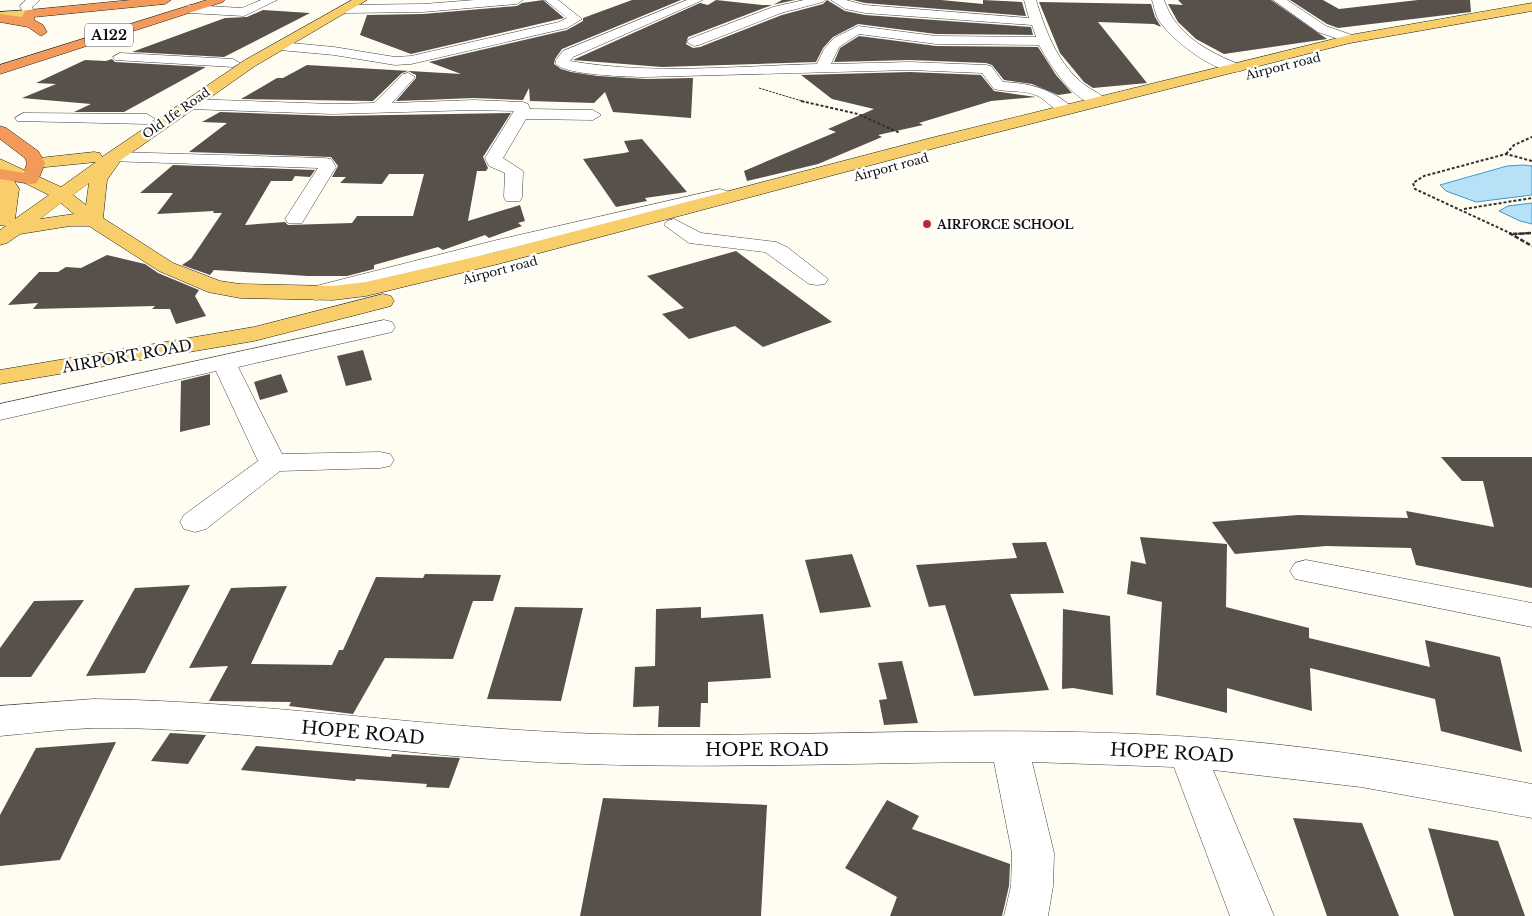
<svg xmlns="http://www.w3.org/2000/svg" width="1532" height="916" font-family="'Libre Baskerville',serif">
<rect width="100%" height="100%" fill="#fffcf1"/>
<!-- water -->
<path fill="#b6e1f6" stroke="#3d9acd" d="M1524,165L1532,166V195L1476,202L1446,191L1440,185L1507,166Z
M1532,203V224L1520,221L1499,211L1508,206Z"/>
<!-- building -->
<path fill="#58504b" d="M543,0L564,18L411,54L360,35L367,15L423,14L517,6L522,3Z
M632,0H681L562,49L555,59L554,64L561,69L571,72L598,76L646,79L693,78L691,118L613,112L605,92L594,103L530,101L529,88L523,100L474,98L396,101L416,78V75L408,71L402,73L373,101L241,99L277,78H283L307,65L461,74L429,62L567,30L583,21V18Z
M716,0L762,5H773L782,0H795L772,5L688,37L686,44L693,48L700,47L782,15L823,4L827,0L845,11L865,15L1031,27L1033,35L936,34L858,24L833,37L823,48L816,62L662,67L573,60L700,3L708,5Z
M853,0H941L983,4V0L1022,2L1026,16L865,3Z
M1178,0H1271L1327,39L1224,54L1196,39L1178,22L1168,4L1183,5Z
M1290,0H1323L1339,9L1418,0H1470L1471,12L1338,28L1327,24Z
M1039,2L1151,4L1155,17L1161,27L1154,24L1098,22L1147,83L1093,88L1084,82L1060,53Z
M263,10L310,13L224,57L132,52L225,18L247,17Z
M859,36L936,46L1038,47L1056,75L1072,93L1058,95L1032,84L1004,80L992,65L986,63L910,60L834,62L840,48Z
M112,59L115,62L206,67L124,112H74L91,104L22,98L56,84L36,83L85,60L106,61Z
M910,72L981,75L994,91L1036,97L991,101L919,123L923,125L878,135L882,137L818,164L747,181L744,171L836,132L828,129L874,109L832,99L801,75Z
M220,112L333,116L511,113L483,157L488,168L486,171H477L468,221L520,205L525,221L518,223L522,226L489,238L485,235L443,250L438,247L374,265V269L347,276H308L214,270L210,275L182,265L191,259L222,213H213L214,211L157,214L173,193H140L173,165L315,170L310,177L295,176L292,181H271L245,225L285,222L288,225L352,223L357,216H413L424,174H389L382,184L340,183L346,177H332L338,166L331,157L189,152L227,123L202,122Z
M642,139L687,192L645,198L647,201L616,207L583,159L624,153L629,152L624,141Z
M736,251L832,322L763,347L735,326L689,339L662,314L684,308L647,276Z
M107,255L145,264L158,273L199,290L195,296L206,316L176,324L170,309H152L155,306L33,309L38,303L8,305L39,272H58L66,267L81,268Z
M363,350L372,380L346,386L337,356Z
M210,374V425L180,432L181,381Z
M281,374L288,392L260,400L254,382Z
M1441,457H1532V588L1416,565L1411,548L1326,546L1235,554L1212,522L1298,515L1408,518L1406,511L1494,527L1483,481H1462Z
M1140,537L1227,544L1226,607L1309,628V638L1430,667L1425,640L1500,657L1522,752L1441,731L1435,699L1310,668L1312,711L1227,688V713L1156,695L1162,602L1127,594L1131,561L1146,564Z
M1046,542L1064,593L1010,594L1049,690L974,696L945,605L929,607L916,565L1017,558L1012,543Z
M852,554L871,607L820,613L805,560Z
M425,574L501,575L493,601H473L453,659L385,658L353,714L289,706L291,702L209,701L228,666L189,668L231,588L287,586L251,664L332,665L339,650H343L376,577L423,578Z
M190,585L145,673L86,676L135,588Z
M84,600L31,677H0V648L34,601Z
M515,607L583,608L561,701L487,699Z
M701,607V618L763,614L771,678L708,682V703H701L700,727H658L659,706L633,707L635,667L655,666L656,609Z
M1063,609L1110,616L1113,695L1073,688L1062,689Z
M902,661L918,723L884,725L879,700L887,699L878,663Z
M170,733L206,735L188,764L151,761Z
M116,742L60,860L0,866V815L36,748Z
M256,746L391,757L392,754L460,758L449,788L426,787L427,784L356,779L355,781L241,770Z
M603,798L767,805L761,916H580Z
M887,800L919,816L912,829L1010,864L1009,886L1002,916H890L897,897L845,868Z
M1293,818L1362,823L1399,916H1327Z
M1428,828L1498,841L1525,916H1454Z"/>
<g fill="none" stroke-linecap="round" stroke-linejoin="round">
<defs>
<path id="minor" d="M26,0H40L32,7L35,14L33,17L29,18L25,17L20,6Z
M261,0H277L244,16L189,13L183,9L189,5L242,8Z
M475,0H523L517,4L423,12L345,13L339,9L345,5L423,4Z
M545,0H558L582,19L567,28L411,64L395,65L334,55L280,50L273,46L280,42L334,47L395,57L411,56L559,22L567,18Z
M687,0H703L573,57L570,61C651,75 735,66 817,64L824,49L834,38L858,26L936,36L1036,37L1032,25L865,13L845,9L831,0H846L865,5L1029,18L1024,0H1036C1045,29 1056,60 1080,81C1088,89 1102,93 1108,102L1105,105C1080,112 1049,64 1039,45L936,44L859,34L839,47L831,64L910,62L986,65L991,66L1003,82C1031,83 1051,89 1072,107L1075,110L1072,113C1059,117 1049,102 1038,96C1023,89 1009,93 994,89L982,73L910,70L646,77C630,77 565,75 556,64V60L563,51Z
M804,0H825L823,2L781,13L699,45L694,46L687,42L689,39L773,7Z
M1152,0H1164C1176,35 1208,52 1241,65L1243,68L1241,71C1218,77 1169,38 1158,19C1155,13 1154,6 1152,0Z
M1273,0H1287L1326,26L1355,36L1357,39L1350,43L1318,32Z
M120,53L233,59L240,63L233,67L115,60L113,57Z
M408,73L415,77L392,103L474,100L523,102L528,104L530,109L593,110L601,115L593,120L526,119L503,158L523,171L522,197L520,201H506L504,197L505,173L489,166L485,158L514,111L474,110L333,114L189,109L181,104L189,99L333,104L374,103L403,74Z
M23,113L147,114L155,119L147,124L17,121L15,118Z
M115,152L325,158L331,159L336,167L302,223H288L285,219L318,168L109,161L106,157L109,153Z
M720,189L727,191L729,195L727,199L496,252L316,300L308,298L305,293L308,288L493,241Z
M674,219L701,233L776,242L787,247L828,279L825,284L817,285L809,284L765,252L689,243L664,225L667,221Z
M384,320L392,322L395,327L392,332L238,367L282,454L380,452L390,454L394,460L390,466L380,468L280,471L206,529L195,532L184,529L180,522L184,515L258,461L216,371L0,420V404Z
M1306,560L1532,603V627L1295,579L1290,571L1295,563Z
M94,699C264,701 431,729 601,734C779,738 958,726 1137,734C1270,739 1401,759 1532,784V818L1361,787L1213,770L1274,916H1230L1174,767L1032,762L1054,853L1053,886L1048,916H1004L1011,886L1012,853L994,762C831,763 667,771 504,760C368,751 231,727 95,728C63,729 32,733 0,736V706Z"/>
<path id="major" d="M352,0H367L255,66L121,160L107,180L103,218L173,263L220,281L240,284L333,286L366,282L488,254L931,138L1350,35L1532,3V11L1350,43L943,146L498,264L366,296L333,300L240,298L208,292L159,271L89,226H70L20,234L7,243L0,245V230L6,226L0,225V159L61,187L96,162L36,168L30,167L27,163L30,159L94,152L100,153L102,157L245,60ZM11,176L49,195L15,219L19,189ZM89,183L86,205L73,195ZM61,203L74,214L40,219Z
M29,10L35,14L33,17L0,20V12Z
M383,294L391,296L394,301L391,306L254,341L0,384V370L254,327Z"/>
<path id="highway" d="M131,0H171L165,4L34,17V20L43,25L47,32L41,36L28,27L0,22V14L22,17L25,11L29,10Z
M207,0H225L223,2L0,74V65Z
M0,126L6,128L38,151L45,163L37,183L31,184L0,179V169L24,173L27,163L25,158L0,139Z"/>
</defs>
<!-- minor casing -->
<use href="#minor" stroke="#424242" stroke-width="1"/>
<!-- major casing -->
<use href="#major" stroke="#202020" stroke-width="1"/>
<!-- highway casing -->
<use href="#highway" stroke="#202020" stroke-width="1"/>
<!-- path-far2 -->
<path stroke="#313131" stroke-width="1" stroke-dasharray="2.5 1" stroke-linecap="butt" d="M759,88L805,102"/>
<!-- path-far1 -->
<path stroke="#313131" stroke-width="2" stroke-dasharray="3 2" stroke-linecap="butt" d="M801,101L858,114L900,133
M1506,154L1514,145L1532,137
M1464,209L1532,198
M1512,234L1415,189L1413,183L1424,176L1506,154L1532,161
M1513,234L1532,233"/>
<!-- path -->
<path stroke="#313131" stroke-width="2.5" stroke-dasharray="4.5 2" stroke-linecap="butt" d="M1509,233L1532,246
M1513,234L1532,233"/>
<!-- minor -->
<use href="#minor" fill="#fff" fill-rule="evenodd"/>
<!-- major -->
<use href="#major" fill="#f7ce69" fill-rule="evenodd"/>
<!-- highway -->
<use href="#highway" fill="#f39a5b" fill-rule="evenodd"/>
</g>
<!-- markers -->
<circle fill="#bf2735" stroke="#fff" stroke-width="2" cx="927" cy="224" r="5"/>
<g text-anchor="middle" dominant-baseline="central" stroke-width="5" stroke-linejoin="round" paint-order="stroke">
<!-- far-street labels -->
<g font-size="12" fill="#0f0f0f" stroke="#fff">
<text transform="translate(1283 66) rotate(-14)">Airport road</text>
<text transform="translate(176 113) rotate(-35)">Old Ife Road</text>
<text transform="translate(891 167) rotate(-15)">Airport road</text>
<text transform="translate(500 270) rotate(-15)">Airport road</text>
</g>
<!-- far-poi labels -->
<g font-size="12" font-weight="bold" fill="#0f0f0f" stroke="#fff" text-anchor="start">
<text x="937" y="224">AIRFORCE SCHOOL</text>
</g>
<!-- shield labels -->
<rect fill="#fff" stroke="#575757" stroke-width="1" x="85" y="23.5" width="48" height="23" rx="4"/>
<g font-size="14" font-weight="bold" fill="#0f0f0f">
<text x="109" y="35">A122</text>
</g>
<!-- street labels -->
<g font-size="15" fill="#0f0f0f" stroke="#fff">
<text transform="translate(127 356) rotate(-10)">AIRPORT ROAD</text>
</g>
<!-- near-street labels -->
<g font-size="18" fill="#0f0f0f" stroke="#fff">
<text transform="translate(363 733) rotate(5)">HOPE ROAD</text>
<text x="767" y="750">HOPE ROAD</text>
<text transform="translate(1172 753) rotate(3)">HOPE ROAD</text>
</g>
</g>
</svg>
